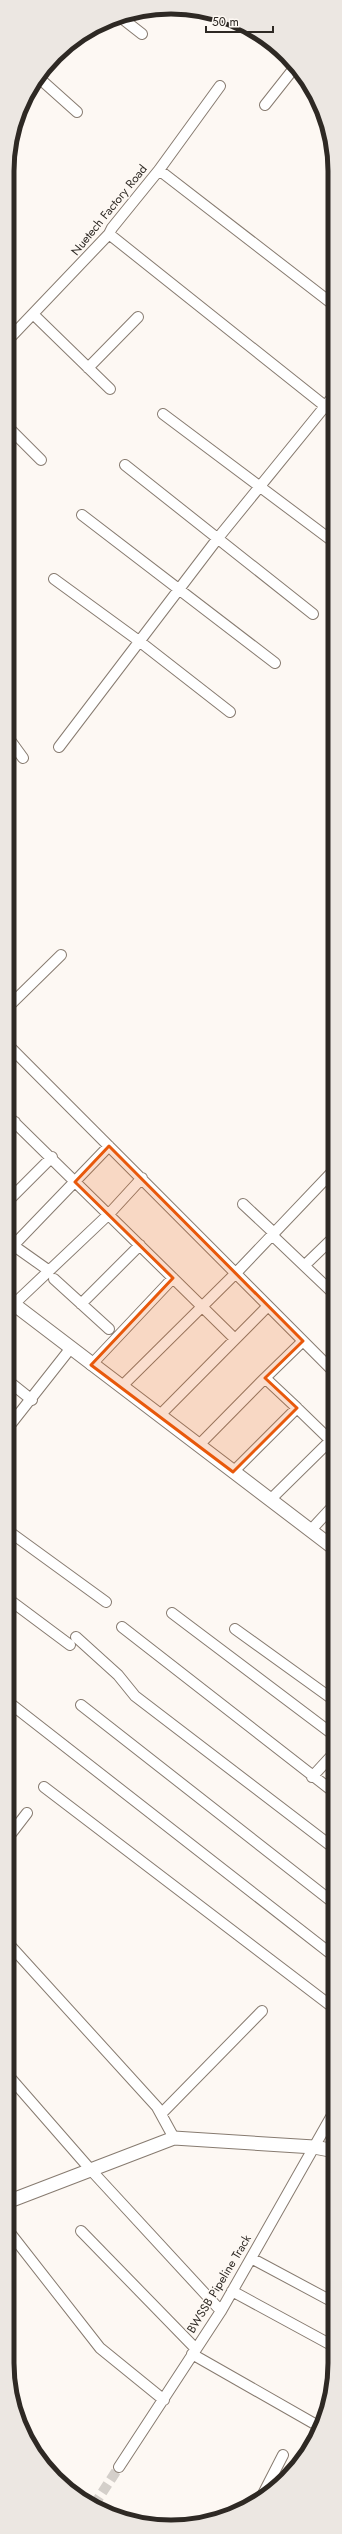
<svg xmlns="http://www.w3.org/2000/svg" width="342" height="2534" font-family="Jost,sans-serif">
<rect width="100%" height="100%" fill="#fdf8f3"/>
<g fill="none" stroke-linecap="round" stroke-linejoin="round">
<!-- minor-tunnel -->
<path stroke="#d4cfca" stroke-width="10" stroke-dasharray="10 5" stroke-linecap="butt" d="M94,2505L119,2467"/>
<defs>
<path id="minor" d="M119,16L142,34
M39,78L77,112
M265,105L295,67
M159,170L335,306
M109,234L335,414
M34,315L110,389
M7,341L109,234L112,228L159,170L220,86
M88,368L138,317
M163,414L335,543
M7,426L41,460
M125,465L313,614
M82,515L275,663
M54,579L139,641L230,712
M7,736L23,758
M59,747L218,538L335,394
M7,1008L61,955
M7,1044L335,1373
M7,1115L235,1339
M7,1130L15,1122
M7,1202L52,1157
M243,1204L274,1233
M272,1235L335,1295
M7,1241L48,1270
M7,1252L109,1146
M305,1265L335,1236
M54,1279L109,1329
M15,1303L109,1214L142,1178
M81,1304L140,1245
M91,1365L173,1278
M265,1378L303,1341
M7,1380L32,1400
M121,1387L236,1273L335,1169
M297,1408L330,1440
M159,1416L268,1306
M7,1429L70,1349
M198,1446L265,1378L297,1408L233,1472
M270,1500L335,1436
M7,1530L106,1602
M310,1531L335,1504
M7,1598L70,1645
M172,1613L335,1736
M122,1627L335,1793
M235,1629L335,1701
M76,1637L118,1675L135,1696L335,1849
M7,1701L335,1957
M81,1705L335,1904
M312,1777L335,1752
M44,1787L335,2009
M7,1839L27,1813
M7,1942L157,2107L174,2138
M7,2074L90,2169L221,2311
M161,2114L262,2011
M7,2229L100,2348L164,2400
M81,2231L196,2349
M251,2258L335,2303
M232,2291L335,2347
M192,2354L320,2427
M119,2467L221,2311L335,2110
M262,2496L283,2455"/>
<path id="tertiary" d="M7,1299L335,1549
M7,2202L174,2138L314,2147L335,2151"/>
</defs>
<!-- minor casing -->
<use href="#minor" stroke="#877b70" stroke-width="12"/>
<!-- tertiary casing -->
<use href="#tertiary" stroke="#877b70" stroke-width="15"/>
<!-- minor -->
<use href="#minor" stroke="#fff" stroke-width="10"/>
<!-- tertiary -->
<use href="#tertiary" stroke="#fff" stroke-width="13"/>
</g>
<!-- marked area -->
<path fill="#e8590c" fill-opacity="0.2" stroke="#e8590c" stroke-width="3" stroke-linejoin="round" d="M109,1146L303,1341L265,1378L297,1408L233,1472L91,1365L173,1278L75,1182Z"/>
<g text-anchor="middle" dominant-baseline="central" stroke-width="3" stroke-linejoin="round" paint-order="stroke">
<!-- street labels -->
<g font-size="12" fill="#2e2924" stroke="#fdf8f3">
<text transform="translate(109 210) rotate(-51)">Nuetech Factory Road</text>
<text transform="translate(219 2284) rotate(-59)">BWSSB Pipeline Track</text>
</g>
</g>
<!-- crop -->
<path d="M0 0H342V2534H0ZM171 14H171A157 157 0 0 1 328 171V2363A157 157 0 0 1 171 2520H171A157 157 0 0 1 14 2363V171A157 157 0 0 1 171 14Z" fill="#ece7e2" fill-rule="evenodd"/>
<path fill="none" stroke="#2e2924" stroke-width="5" d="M171 14H171A157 157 0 0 1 328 171V2363A157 157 0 0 1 171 2520H171A157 157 0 0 1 14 2363V171A157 157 0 0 1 171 14Z"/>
<!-- scale -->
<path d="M206 26v6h67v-6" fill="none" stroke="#2e2924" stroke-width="2"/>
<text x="212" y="26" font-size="12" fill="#2e2924" stroke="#fdf8f3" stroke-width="3" paint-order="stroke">50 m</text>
</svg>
